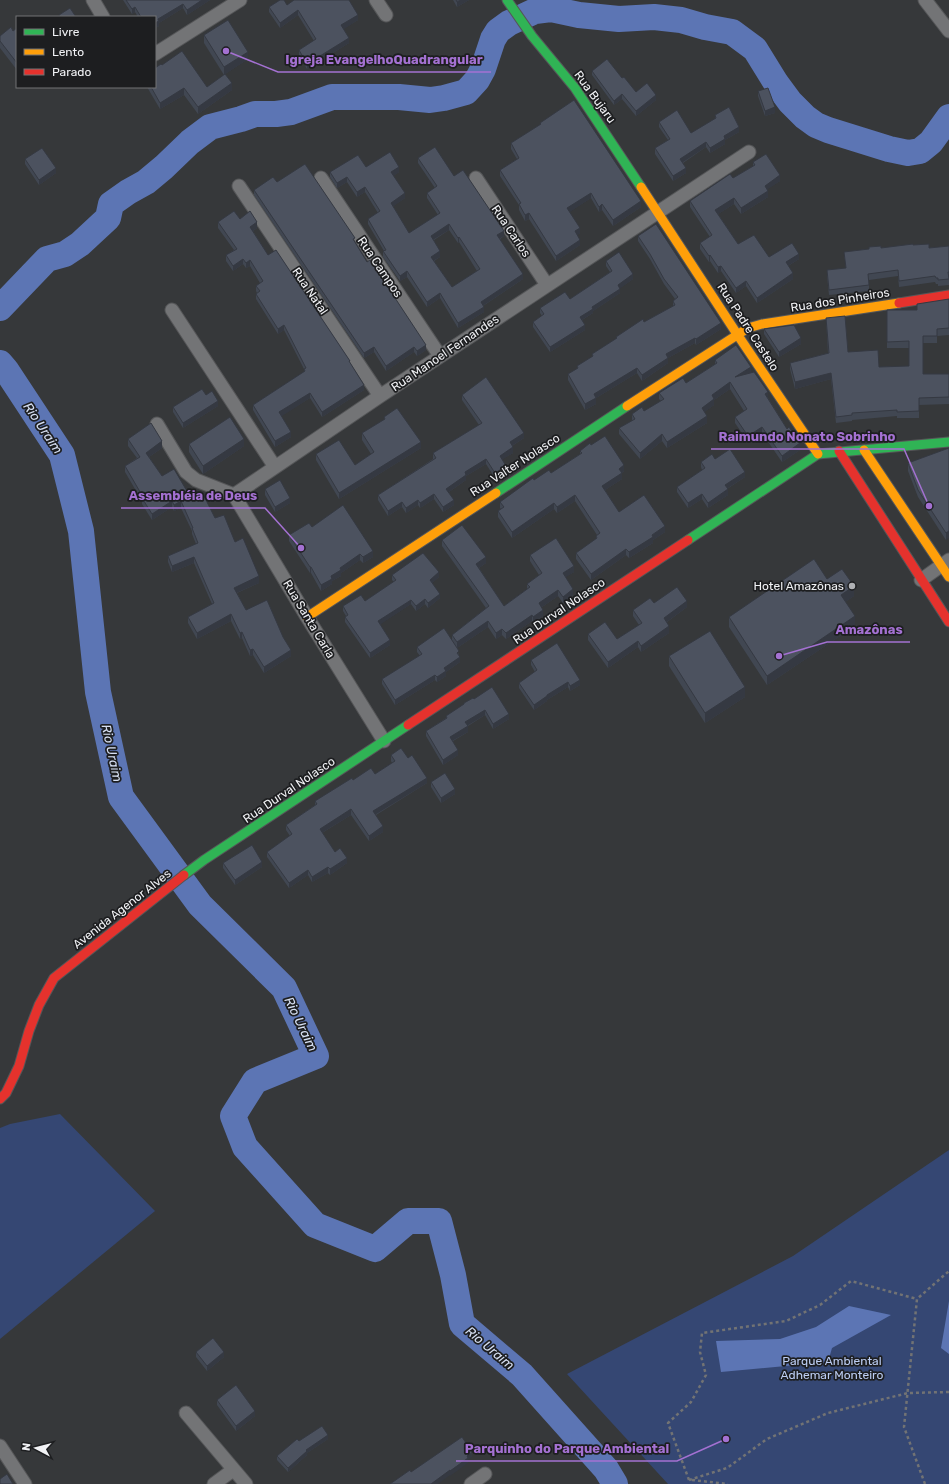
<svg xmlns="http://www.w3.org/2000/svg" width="949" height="1484" font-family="Rubik,sans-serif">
<rect width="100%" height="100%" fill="#36383a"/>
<!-- green -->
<path fill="#354773" d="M60,1114L155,1211L0,1339V1128L10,1124Z
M949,1150V1484H668L567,1374L793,1256Z"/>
<!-- water -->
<path fill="#5c75b4" d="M949,1301V1354L941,1348Z
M849,1306L891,1315L832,1348L828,1362L721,1372L716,1341L780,1339L816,1327Z"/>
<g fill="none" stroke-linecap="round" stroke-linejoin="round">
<!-- river -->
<path stroke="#5c75b4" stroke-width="26" d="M0,308L47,259L65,254L80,244L108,218L111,204L128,192L146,182L164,167L190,142L210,127L241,119L255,114H276L291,112L332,97H399L430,100L444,98L466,92L477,80L483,69L493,39L498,31L509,23L535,11L551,9L579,15L619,19L654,17L681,20L705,27L732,32L755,49L776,83L790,102L805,117L816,125L828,130L889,149L908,153L920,151L931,142L949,117
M0,363L6,370L62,455L81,531L98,692L121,797L200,905L284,988L316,1056L255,1081L233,1116L245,1147L315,1225L375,1249L408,1221H439L453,1275L462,1324L522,1375L606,1469L615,1484"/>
<defs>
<path id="street" d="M93,0L103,17
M376,0L386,15
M925,0L949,31
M155,54L240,0
M321,178L440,356
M476,178L547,285
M239,186L380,396
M172,310L275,467
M157,424L186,472L196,480L234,495L380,396L749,152
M234,495L307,617L384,741
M921,580L949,560
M186,1413L246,1484
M0,1446L25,1484
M214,1484L233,1470
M471,1484L485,1474"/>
<path id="fast" d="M507,0L532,36L575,88L641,187
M496,493L627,406
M688,540L818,454L949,442
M184,875L204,860L408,725"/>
<path id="slow" d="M641,187L737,334L818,454
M627,406L748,328L762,324L899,303
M864,450L949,577
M307,617L496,493"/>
<path id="jam" d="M899,303L949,295
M839,451L949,622
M408,725L688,540
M0,1099L6,1093L19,1066L29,1031L39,1005L54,978L184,875"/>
</defs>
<!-- street casing -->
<use href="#street" stroke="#555658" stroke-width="15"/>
<!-- fast casing -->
<use href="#fast" stroke="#555658" stroke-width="11"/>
<!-- slow casing -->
<use href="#slow" stroke="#555658" stroke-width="11"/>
<!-- jam casing -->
<use href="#jam" stroke="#555658" stroke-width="11"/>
<!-- path -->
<path stroke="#727374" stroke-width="2.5" stroke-dasharray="3 3" stroke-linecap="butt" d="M689,1480L668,1423L691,1402L706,1375L700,1352L702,1333L786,1321L820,1305L851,1281L917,1299
M689,1480L727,1468L767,1439L828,1413L908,1393L949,1392
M692,1480L728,1484
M925,1484L904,1427L917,1299L949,1271"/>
<!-- street -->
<use href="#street" stroke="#737476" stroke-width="13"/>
<!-- fast -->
<use href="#fast" stroke="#30b455" stroke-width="9"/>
<!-- slow -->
<use href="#slow" stroke="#ff9f0a" stroke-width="9"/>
<!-- jam -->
<use href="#jam" stroke="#e5322d" stroke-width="9"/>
</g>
<!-- wall -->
<path fill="#414752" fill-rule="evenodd" d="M123,0H210L187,15L183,8L159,23V26L155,28V17H138L135,12L132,14Z
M453,0H469L457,7Z
M287,5L358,20L343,29L349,43L307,69L299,55V50L314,41L298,15L280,28L269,12V7Z
M17,28V70L0,48V36L13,31Z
M204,35L248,59L225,74L232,90L198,114L184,95L160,109L147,87H207L224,75L204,43Z
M592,71L622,78L636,92L656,100L636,116L622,99L614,105L592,75Z
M758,91L775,113L765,116L758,96Z
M715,115L739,132L725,140V144L710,153L706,147L683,163L686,173L673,181L655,154V148L668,140L659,127V122L691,133L715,119Z
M540,123L641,207L613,226L602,210L599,212L591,198L569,212L580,233L577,235L580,245L556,261L529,219L525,221L519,210V205L500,176V170L517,159L511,149V143L540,125Z
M418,158L454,176L504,236L500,239L523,279L483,306L484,312L458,328L440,298L427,307L407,277L400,281L383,257V251H384L368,224V219L378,213L365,192L357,197L347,182L337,188L330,177V172L366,167L399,172L393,176L405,198L393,206L409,233L438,215L427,198V193L435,188L418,163ZM449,230L458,243L459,242L477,271L452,287L434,261L440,257L434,240Z
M25,159L56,173L39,185L25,164Z
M753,162L780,181L767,189L768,197L741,214L734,204L718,214L738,244L769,257L799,259L788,266L793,279L757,303L746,286L736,293L721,271L718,273L710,261L709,262L700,249V243L710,237L690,207V201L733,178L753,166Z
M277,182L355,243L367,262L426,350L417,356L414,352L386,371L374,352L364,358L254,195V190Z
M240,219L257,228L253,231L268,255L350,363L364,390L322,417L310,398L281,416L291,437L275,447L253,410V405L304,372V369L284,330L278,334L256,299V294L257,293L256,291V286L260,283L250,266L246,268L243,264L233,271L226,261V255L234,250L218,228V222Z
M638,236L721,329L696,345L695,343L668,358V363L642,381L637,373L596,398V404L585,410L568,380V374L577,369V366L592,357V354L616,339V337L673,306V301L675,299L664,284L650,259L638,241Z
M913,245L929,248L949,246V285L938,286V284H936L935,282L899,287L898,276L869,280V291L829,295L827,276V270L846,268L844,252L881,248Z
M606,261L633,279L620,288V293L593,311V313L582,320L585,330L550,352L533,327V322L542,316L540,313V308L570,299L610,272L606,266Z
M949,299V335L937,336V343H923V374H949V404L919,405V418H897V416L852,420V421L836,423L831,379L795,389L790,369V363L828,353L826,318L848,352L879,367L909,366V348H887V310H917Z
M764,329L801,344L779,357L764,334Z
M715,360L751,373L768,398L800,450L782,462L762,433L748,442L735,423V417L744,411L730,389L714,400V405L704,412L707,423L667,448L662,441L640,459L619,434V428L632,421V414L644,411L661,401L659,399V393L686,383L715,364Z
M462,395L524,438L512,446L513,453L502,459L506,471L495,478L486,464L466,476V480L449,492L454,505L443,512L434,499L420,508L418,505L406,513L402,507L388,516L378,500V495L433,459V453L479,425L462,400Z
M218,406L183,428L173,412V407Z
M384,417L421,448L339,499L316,460V454L355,465L371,454L362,440V433L384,420Z
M128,439L162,448L149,457L162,476L191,498L215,518L235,542L259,583L237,593L246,610L291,656L264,673L253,655L250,656L242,638L240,639L231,621L197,639L188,623V617L212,604L194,563L172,572L168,562V556L196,544L192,534V531L181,508L174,511L172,507L152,520L142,504V501L125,472V466L137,458L128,446Z
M189,444L244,446L203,474L189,452Z
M591,445L624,471L622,473V479L605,490L619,512L665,532L653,540V543L629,558L626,555L591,580L576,559V553L596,539V536L597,535L575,501L557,513L554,509L512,538L498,517V511L501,509L500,508V502L534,480L551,473L580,454V451Z
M949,448L946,540L918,497L908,471V463Z
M715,459L745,477L727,489L728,495L708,508L702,499L688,508L677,492V487L702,470L701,467V462Z
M265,489L290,503L275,512L265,495Z
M312,527L373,557L363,563L360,560L341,573V576L332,581V584L321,591L311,573H310L289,541V535Z
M442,540L486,563L479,568L504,606L527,589V584L539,575L530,561V555L574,572L565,577L573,595L563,603L558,596L542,607L543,616L533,623L532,621L506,639L502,635L496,639L488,627L457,648L459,656L460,662L446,672V676L437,682L435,680L395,705L382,684V679L420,656L417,652V647L452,640V635L486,608L442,546Z
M392,575L439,577L432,583L440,598L428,608L425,604L416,611L411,604L380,624L390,645L370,658L345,622V617L346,616L343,611V606L365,601L394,582L392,580Z
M827,579L854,596L845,602L855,626L767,685L729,627V617Z
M687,607L667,622L669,633L641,652L638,647L608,668L588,640V634L617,639L639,625L633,616V610Z
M669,656L745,697L705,723L669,666Z
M531,660L580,685L570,691L568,687L547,700V701L534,710L519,688V683L535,672L531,665Z
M474,699L509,719L493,729L485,715L468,726V732L453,741L458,755L443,765L426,736V731L446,718V716L464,705V703Z
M391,755L408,758L427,783L376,815L383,832L369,841L351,815L322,833L335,852L347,863L330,875L328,873L312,882L308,875L289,888L267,857V852L290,836L286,830V825L315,805V801L353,780L375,774L392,763L391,761Z
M431,782L455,794L441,803L431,787Z
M223,863L262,867L235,885L223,868Z
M196,1352L224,1357L207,1371L196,1357Z
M217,1400L255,1416L236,1431L217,1405Z
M328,1439L307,1453V1455L288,1472L277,1460V1456L299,1441Z"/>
<!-- shaded-wall -->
<path fill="#353942" d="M202,0H210L187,15V10Z
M461,0H469L457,7V2Z
M183,4V8L159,23V26L155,28V23L158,19Z
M135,7V12L132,14V9Z
M298,10V15L280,28V23Z
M358,15V20L341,31V25Z
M349,38V43L307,69V64Z
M248,52V59L224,75V67Z
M232,83V90L198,114V107Z
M184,88V95L160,109V103Z
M622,94V99L614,105V101Z
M656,95V100L636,116V111Z
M775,107V113L765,116V111Z
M739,127V132L725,140V144L710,153V148L724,136Z
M706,142V147L680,164V159Z
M399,167V172L391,178V172Z
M56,168V173L39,185V180Z
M686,168V173L673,181V176Z
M780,175V181L765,191V186Z
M347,177V182L337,188V183Z
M365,187V192L357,197V192Z
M768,191V197L741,214V208Z
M405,193V198L391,208V203Z
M591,193V198L567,214V208Z
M734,198V204L715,216V210Z
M641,201V207L613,226V220Z
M602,204V210L599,212V207Z
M529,213V219L525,221V215Z
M257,222V228L250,233V227Z
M449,224V230L431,241V236Z
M580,228V233L575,237V231Z
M504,231V236L497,240V235Z
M459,237V242L458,243V238Z
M580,240V245L556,261V256Z
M440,251V257L431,262V257Z
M799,254V259L786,267V262Z
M710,255V261L709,262V256Z
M243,259V264L233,271V266Z
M250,260V266L246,268V263Z
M721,266V271L718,273V267Z
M407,271V277L400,281V276Z
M793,273V279L757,303V298Z
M523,274V279L481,307V302Z
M633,274V279L618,290V285Z
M746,281V286L736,293V288Z
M620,289V293L593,311V313L580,321V317L592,307Z
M440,293V298L427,307V302Z
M484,307V312L458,328V323Z
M721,323V329L696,345V339Z
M284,325V330L278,334V329Z
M585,325V330L550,352V347Z
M695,338V343L668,358V363L642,381V375L666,354Z
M801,338V344L779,357V352Z
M426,345V350L417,356V351Z
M374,347V352L364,358V353Z
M414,347V352L386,371V366Z
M751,367V374L735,377Z
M637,368V373L596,398V404L585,410V404L594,394Z
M831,373V379L795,389V382Z
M730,382V389L714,400V405L702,414V408L712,395Z
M364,385V390L322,417V412Z
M768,392V398L765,394Z
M310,393V398L279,418V412Z
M218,401V406L183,428V423Z
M707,416V423L667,448V442Z
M762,427V433L748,442V436Z
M291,432V437L275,447V441Z
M524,433V438L510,447V442Z
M662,434V441L640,459V453Z
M244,439V446L203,474V466Z
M162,441V448L146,459V453Z
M421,442V448L339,499V493Z
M800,443V450L782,462V456Z
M513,447V453L500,461V456Z
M486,459V464L466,476V480L446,494V489L465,472Z
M624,465V471L622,473V479L602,492V486L619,469Z
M506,466V471L495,478V473Z
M745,472V477L725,490V485Z
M728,489V495L708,508V503Z
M434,494V499L420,508V503Z
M702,494V499L688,508V503Z
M575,495V501L557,513V507Z
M290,498V503L275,512V507Z
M418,500V505L406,513V508Z
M454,500V505L443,512V507Z
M172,501V507L152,520V514Z
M181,501V508L174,511V505Z
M402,502V507L388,516V511Z
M554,503V509L512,538V532Z
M665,526V532L653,540V543L629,558V552Z
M949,531V538L946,540V533Z
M626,549V555L591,580V574Z
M373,551V557L363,563V557Z
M360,554V560L341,573V576L332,581V584L321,591V585L340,568Z
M194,557V563L172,572V566Z
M486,557V563L476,570V564Z
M574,566V572L563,579V573Z
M310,567H311V573H310Z
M439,572V577L430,585V580Z
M259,576V583L234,594V588Z
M854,586V596L841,605V595Z
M573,589V595L563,603V597Z
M558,590V596L539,609V603Z
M440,594V598L428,608V603Z
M425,599V604L416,611V606Z
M411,600V604L378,626V621Z
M687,601V607L664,624V618Z
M543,610V616L533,623V617Z
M231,614V621L197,639V633Z
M532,615V621L506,639V633Z
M855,616V626L767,685V676Z
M488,621V627L457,648V642Z
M669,626V633L641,652V646Z
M502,629V635L496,639V633Z
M242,632V638L240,639V633Z
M390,640V645L370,658V653Z
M638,641V647L608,668V662Z
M253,649V655L250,656V650Z
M291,650V656L264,673V667Z
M460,657V662L446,672V676L437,682V677L444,668Z
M435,675V680L395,705V700Z
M580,680V685L570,691V686Z
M568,682V687L547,700V701L534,710V705L547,695Z
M745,687V697L705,723V713Z
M485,710V715L465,727V722Z
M509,714V719L493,729V724Z
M468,726V732L450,742V737Z
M458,750V755L443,765V760Z
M427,778V783L373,816V811Z
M455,789V794L441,803V798Z
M351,809V815L320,834V829Z
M383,826V832L369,841V836Z
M347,858V863L330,875V869Z
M262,862V867L235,885V880Z
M328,867V873L312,882V877Z
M308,870V875L289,888V883Z
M224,1352V1357L207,1371V1366Z
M255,1411V1416L236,1431V1426Z
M328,1435V1439L307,1453V1455L288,1472V1468L306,1450Z
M472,1452V1457L468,1460V1463L450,1476V1471L467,1456Z
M450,1470V1475L438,1484H431Z"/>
<!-- building -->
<path fill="#4c525f" stroke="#353942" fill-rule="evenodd" d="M126,0H202L187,10L183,4L158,19L159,21L155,23V17H141L135,7L132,9Z
M280,0H284L287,5L294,0H349L358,15L341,25L349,38L307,64L299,50L316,39L298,10L280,23L269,7Z
M456,0H461L457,2Z
M70,8L76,17H60L59,15Z
M228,20L248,52L224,67L204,35Z
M11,27L13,31L17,28V63L0,41V36Z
M182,51L207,87L225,74L232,83L198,107L184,88L160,103L151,87H155V68L161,64L162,65Z
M607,59L622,78L624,77L636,92L647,83L656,95L636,111L622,94L614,101L592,71Z
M768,88L775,107L765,111L758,91Z
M574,100L641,201L613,220L602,204L599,207L591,193L567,208L580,228L575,231L580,240L556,256L529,213L525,215L519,204L521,203L519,200L500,170L519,158L511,143L541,124L540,123Z
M729,107L739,127L724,136L725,139L710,148L706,142L680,159L686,168L673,176L655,148L670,139L659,122L677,110L691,133L716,118L715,115Z
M435,147L454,176L463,170L504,231L497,235L523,274L481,302L484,307L458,323L440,293L427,302L407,271L400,276L383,251L386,250L368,219L380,211L365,187L357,192L347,177L337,183L330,172L358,155L366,167L390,152L399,167L391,172L405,193L391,203L409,233L440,213L427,193L437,186L418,158ZM449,224L458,238L459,237L480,269L452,287L431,257L440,251L431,236Z
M42,148L56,168L39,180L25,159Z
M766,154L780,175L765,186L768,191L741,208L734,198L715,210L738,244L754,235L769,257L792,243L799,254L786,262L793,273L757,298L746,281L736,288L721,266L718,267L710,255L709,256L700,243L712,235L690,201L730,174L733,178L755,165L753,162Z
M305,164L355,238L353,239L367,262L370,260L426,345L417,351L414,347L386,366L374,347L364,353L254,190L273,177L277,182Z
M234,211L240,219L250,211L257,222L250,227L268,255L276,250L350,361H349L364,385L322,412L310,393L279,412L291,432L275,441L253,405L305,371L304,369L306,368L284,325L278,329L256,294L260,291L256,286L263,281L250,260L246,263L243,259L233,266L226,255L237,249L218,222Z
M656,224L721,323L696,339L695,338L666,354L668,358L642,375L637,368L594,394L596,398L585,404L568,374L578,368L577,366L593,356L592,354L617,338L616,337L643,319L644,322L675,305L673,301L678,297L664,279L650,254L638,236Z
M913,244V245L929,244V248L949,246V272H948L949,279L938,280V278H936L935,276L899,281L898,270L868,274L869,285L829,290L827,270L846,268L844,252L869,249V247L881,246V248Z
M619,252L633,274L618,285L620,289L592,307L593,309L580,317L585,325L550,347L533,322L544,314L540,308L565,292L570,299L612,271L606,261Z
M949,299V328L937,329V336H923V374H949V397L919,398V411L897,412V410L852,413V415L836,417L831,373L795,382L790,363L829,353L826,318L845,316L848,352L878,350L879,367L909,366V341L887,342V310H917V304Z
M794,325L801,338L779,352L764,329Z
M736,345L751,367L735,377L754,372L768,392L765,394L787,429L789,427L800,443L782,456L762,427L748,436L735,417L747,409L730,382L712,395L714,399L702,408L707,416L667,442L662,434L640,453L619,428L635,419L632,414L642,407L644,411L664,399L659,393L683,378L686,383L717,363L715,360Z
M486,377L524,433L510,442L513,447L500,456L506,466L495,473L486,459L465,472L466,475L446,489L454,500L443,507L434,494L420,503L418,500L406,508L402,502L388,511L378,495L436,458L433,453L482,423L462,395Z
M202,389L206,395L212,391L218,401L183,423L173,407Z
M397,408L421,442L339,493L316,454L339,440L355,465L374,452L362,433L385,419L384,417Z
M230,417L244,439L203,466L189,444Z
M151,423L162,441L146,453L162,476L174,469L191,498L202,492L215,518L224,515L235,542L243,538L259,576L234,588L246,610L267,600L283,637L291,650L264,667L253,649L250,650L242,632L240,633L231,614L197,633L188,617L214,603L194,557L172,566L168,556L198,543L192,528H193L181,501L174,505L172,501L152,514L142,498L143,497L125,466L140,457L128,439Z
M605,436L624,465L619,469L622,473L602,486L619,512L644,495L665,526L652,535L653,537L629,552L626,549L591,574L576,553L597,538L596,536L600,533L575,495L557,507L554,503L512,532L498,511L504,507L500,502L533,478L534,480L549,470L551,473L582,453L580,451L590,443L591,445Z
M949,448V531L946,533L918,490L908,463Z
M730,449L745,472L725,485L728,489L708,503L702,494L688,503L677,487L705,468L701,462L712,454L715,459Z
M280,480L290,498L275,507L265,489Z
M343,505L373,551L363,557L360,554L340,568L341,570L331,576L332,579L321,585L311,567H310L289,535L309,523L312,527Z
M462,525L486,557L476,564L504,606L530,587L527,584L542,573L530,555L556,538L574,566L563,573L573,589L563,597L558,590L539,603L543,610L533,617L532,615L506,633L502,629L496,633L488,621L457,642L452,635L489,606L442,540Z
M423,553L439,572L430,580L440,594L428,603L425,599L416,606L411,600L378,621L390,640L370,653L345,617L348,615L343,606L361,595L365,601L396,580L392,575Z
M814,559L827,579L842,569L854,586L841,595L855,616L767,676L729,617Z
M677,587L687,601L664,618L669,626L641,646L638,641L608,662L588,634L605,622L617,639L642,623L633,610L650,598L654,603Z
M444,628L459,651L457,653L460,657L444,668L446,671L437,677L435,675L395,700L382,679L422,654L417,647Z
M710,631L745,687L705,713L669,656Z
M557,643L580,680L570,686L568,682L547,695V696L534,705L519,683L537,670L531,660Z
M492,687L509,714L493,724L485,710L465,722L468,726L450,737L458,750L443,760L426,731L447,718L446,716L464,704V703L473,698L474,699Z
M401,748L408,758L412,755L427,778L373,811L383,826L369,836L351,809L320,829L335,852L340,848L347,858L330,869L328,867L312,877L308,870L289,883L267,852L292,834L286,825L317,804L315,801L352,778L353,780L371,768L375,774L395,761L391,755Z
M445,773L455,789L441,798L431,782Z
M252,845L262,862L235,880L223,863Z
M213,1338L224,1352L207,1366L196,1352Z
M236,1385L255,1411L236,1426L217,1400Z
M322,1426L328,1435L306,1450L307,1451L288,1468L277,1456L297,1439L299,1441Z
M462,1437L472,1452L467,1456L468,1458L450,1471V1470L431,1484H390L410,1470L411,1472Z
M7,1474L13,1484H0V1479Z"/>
<!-- markers -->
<circle fill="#b0b1b4" stroke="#1d1e20" stroke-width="1.5" cx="852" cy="586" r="4"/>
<g text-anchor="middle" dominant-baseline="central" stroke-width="3.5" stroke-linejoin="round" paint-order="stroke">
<!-- street labels -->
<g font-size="12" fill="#f1f2f5" stroke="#1d1e20">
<text transform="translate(595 97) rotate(54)">Rua Bujaru</text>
<text transform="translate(511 231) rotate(56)">Rua Carlos</text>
<text transform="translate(380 267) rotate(56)">Rua Campos</text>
<text transform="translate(310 291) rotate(56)">Rua Natal</text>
<text transform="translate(840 300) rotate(-9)">Rua dos Pinheiros</text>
<text transform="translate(748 327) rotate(57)">Rua Padre Castelo</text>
<text transform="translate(445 353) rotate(-34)">Rua Manoel Fernandes</text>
<text transform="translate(515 465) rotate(-33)">Rua Valter Nolasco</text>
<text transform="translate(559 611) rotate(-34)">Rua Durval Nolasco</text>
<text transform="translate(309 619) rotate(59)">Rua Santa Carla</text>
<text transform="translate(289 790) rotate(-34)">Rua Durval Nolasco</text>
<text transform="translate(122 909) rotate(-38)">Avenida Agenor Alves</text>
</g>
<!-- poi labels -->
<g font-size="12" fill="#f1f2f5" stroke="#1d1e20" text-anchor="end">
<text x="844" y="586">Hotel Amazônas</text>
</g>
<!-- park labels -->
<g font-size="12" fill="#bdcef4" stroke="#1d1e20">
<text x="832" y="1361">Parque Ambiental<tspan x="832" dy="14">Adhemar Monteiro</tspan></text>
</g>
<!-- water labels -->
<g font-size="13" font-style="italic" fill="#d7e0f3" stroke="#1d1e20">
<text transform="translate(43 428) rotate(56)">Rio Uraim</text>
<text transform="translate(112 753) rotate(78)">Rio Uraim</text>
<text transform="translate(301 1024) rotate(64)">Rio Uraim</text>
<text transform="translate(490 1348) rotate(40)">Rio Uraim</text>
</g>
</g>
<!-- callouts -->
<path fill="none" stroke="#a471d2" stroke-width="1.5" d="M226 51L278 72H491M929 506L904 449H711M301 548L265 508H121M779 656L827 642H910M726 1439L677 1461H456"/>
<g fill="#a471d2" stroke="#1d1e20" stroke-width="1.5">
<circle cx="226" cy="51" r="4"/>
<circle cx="929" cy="506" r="4"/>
<circle cx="301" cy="548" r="4"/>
<circle cx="779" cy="656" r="4"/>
<circle cx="726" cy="1439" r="4"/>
</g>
<g font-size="13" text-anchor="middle" font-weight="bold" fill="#a471d2" stroke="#1d1e20" stroke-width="3.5" stroke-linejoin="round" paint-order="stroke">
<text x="384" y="64">Igreja EvangelhoQuadrangular</text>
<text x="807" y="441">Raimundo Nonato Sobrinho</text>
<text x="193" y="500">Assembléia de Deus</text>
<text x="869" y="634">Amazônas</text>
<text x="567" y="1453">Parquinho do Parque Ambiental</text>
</g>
<!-- legend -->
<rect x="16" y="16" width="140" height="72" fill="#1d1e20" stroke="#727375"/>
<rect x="24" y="29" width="20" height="6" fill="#30b455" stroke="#727375"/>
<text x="52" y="36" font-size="12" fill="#f1f2f5">Livre</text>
<rect x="24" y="49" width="20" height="6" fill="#ff9f0a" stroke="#727375"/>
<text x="52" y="56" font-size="12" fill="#f1f2f5">Lento</text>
<rect x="24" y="69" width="20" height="6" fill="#e5322d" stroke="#727375"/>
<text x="52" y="76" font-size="12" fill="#f1f2f5">Parado</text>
<!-- north arrow -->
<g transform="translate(36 1448) rotate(277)" stroke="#1d1e20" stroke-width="3" paint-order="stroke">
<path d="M0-3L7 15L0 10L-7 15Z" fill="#f1f2f5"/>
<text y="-6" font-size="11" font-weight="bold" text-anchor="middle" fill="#f1f2f5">N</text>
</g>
</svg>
